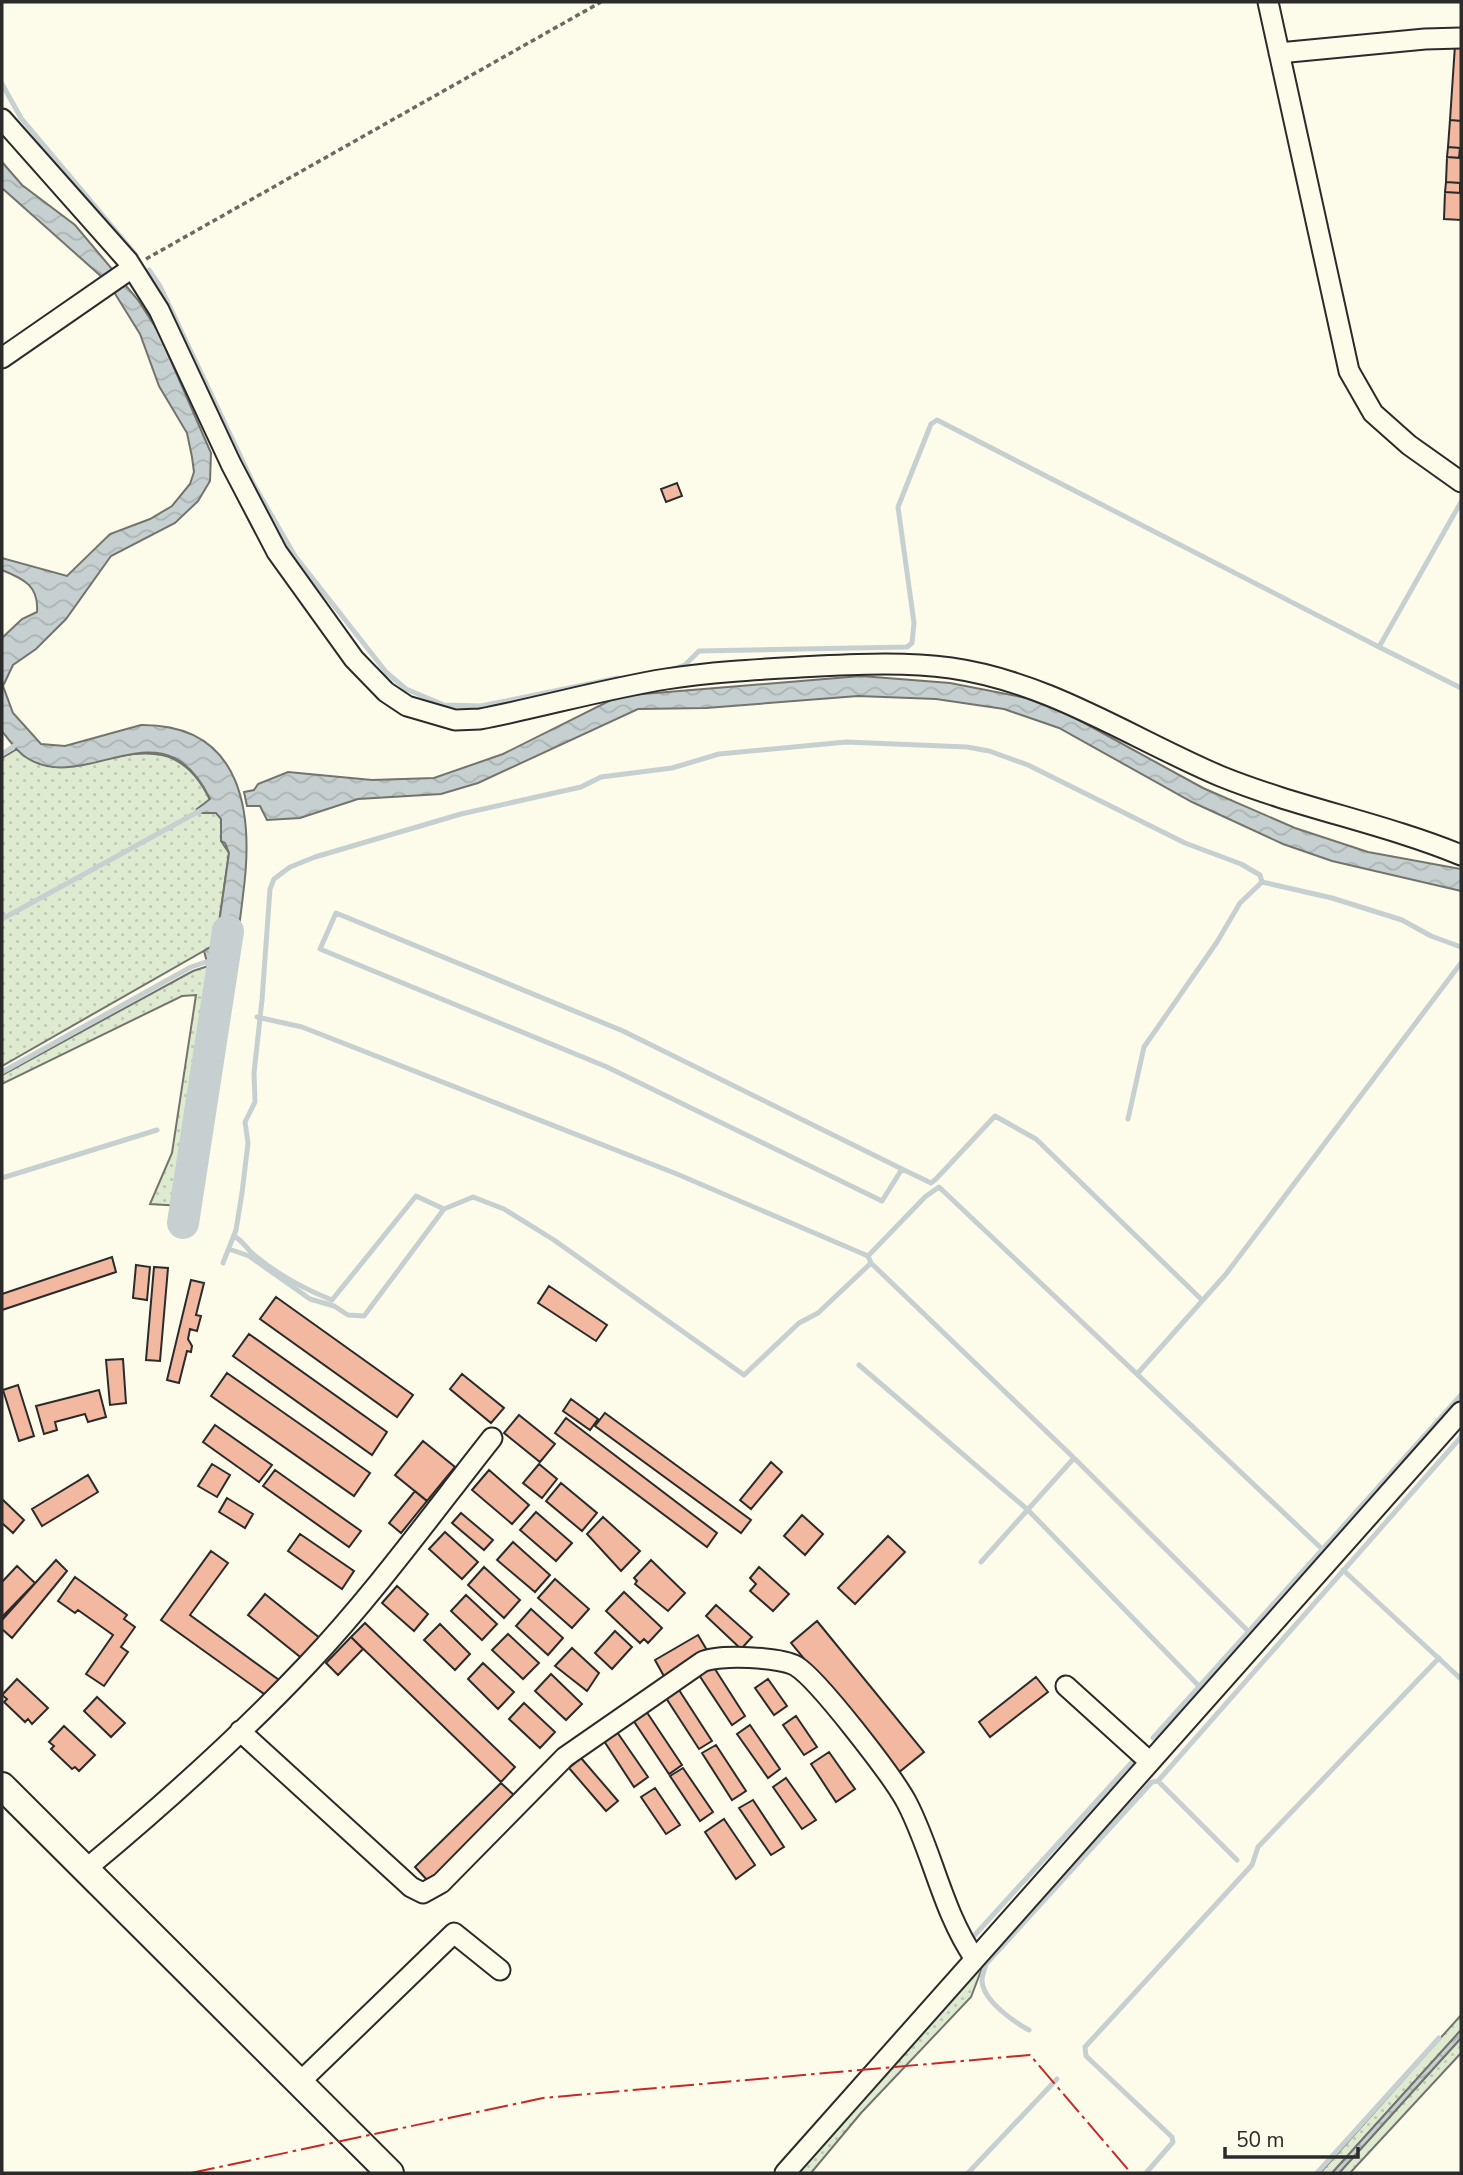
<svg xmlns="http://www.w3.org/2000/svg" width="1463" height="2175" font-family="'Nunito Sans',sans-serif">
<defs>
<pattern id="grass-dots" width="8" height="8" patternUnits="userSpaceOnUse" patternTransform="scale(1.75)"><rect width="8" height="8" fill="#deebd1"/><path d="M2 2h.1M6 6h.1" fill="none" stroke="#bfcab4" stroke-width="1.8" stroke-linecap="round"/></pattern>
<pattern id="water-waves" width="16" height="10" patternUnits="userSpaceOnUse" patternTransform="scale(1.75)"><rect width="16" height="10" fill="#c7d0d0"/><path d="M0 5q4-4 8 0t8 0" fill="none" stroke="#abb3b3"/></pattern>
</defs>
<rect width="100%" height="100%" fill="#fdfbea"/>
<!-- grass -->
<path fill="url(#grass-dots)" stroke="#74746e" stroke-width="2" d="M17,749C77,802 162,699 210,800L197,810L217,813L222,819L221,841L229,853L217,937L214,945L2,1066V758Z
M208,966L214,969L217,982L182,1206L150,1204L172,1153L196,995L182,996L2,1084V1075L193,971Z
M984,1963L971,1997L861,2113L811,2173H793Z
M1461,2015V2030L1332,2173H1320Z
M1461,2038V2053L1350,2173H1339Z"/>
<!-- water -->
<path fill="url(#water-waves)" stroke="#74746e" stroke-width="2" d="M2,162L22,185L75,225L138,300L158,331L211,453L210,481L198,501L175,523L111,556L66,619L36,649L13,665L3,686L13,713L41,744L65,746L141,725C244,724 254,815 243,895C240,921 237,950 226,974H216L208,966L204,951L214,945L217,937L229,853L225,843L221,841V819L216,813H202L197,809L210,799C163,700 87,796 27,758C17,752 9,740 2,731V638L22,619L37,612C39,586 24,579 2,570V558L67,576L110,534L150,519L172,506L190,484L194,472L192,457L187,433L159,386L140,334L114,292L103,278L2,188Z
M861,676L950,683L1027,698L1066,713L1203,788L1295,828L1368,852L1461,869V891L1332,861L1283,844L1192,802L1059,728L1004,709L936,699L858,696L706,708L638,709L478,783L441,794L358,799L300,818L267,820L260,806H247L244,792L254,790L258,784L288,772L372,780L434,778L503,754L619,696Z
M1461,2030V2038L1339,2173H1332Z"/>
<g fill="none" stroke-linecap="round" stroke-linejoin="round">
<!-- stream -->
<path stroke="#c7d0d0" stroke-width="5" d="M2,84L21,118L136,255
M149,270L160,286L254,485L295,556L386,672L406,689L444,705L481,706L618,678
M1461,502L1379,647L1461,688
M673,669L685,665L699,651L907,647L912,643L914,623L898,507L931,424L937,420L1379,647
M2,754L20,742
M2,919L205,808
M257,1017L302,1027L677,1174L868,1256L871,1263L1074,1458L1248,1631
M2,1072L191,967L212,960
M1128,1119L1144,1047L1217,942L1240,903L1262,882L1332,898L1402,920L1431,936L1461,947
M902,1169L882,1201L607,1067L320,949L336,913L623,1031L902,1169L931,1183L936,1179L995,1116L1036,1139L1200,1298
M2,1178L157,1130
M234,1236C243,1241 246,1248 254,1255C277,1274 304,1289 332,1300L416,1196L444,1209L473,1197L504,1209L554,1240L744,1375L799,1323L818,1313L871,1263
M229,1249L249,1256L310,1299L334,1306L348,1315L364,1316L444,1209
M868,1256L925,1197L939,1187L1321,1548
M223,1263L236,1230L242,1193L248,1143L245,1122L255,1102L254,1073L262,1000L270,889L274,879L290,867L315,857L461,814L581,787L601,777L672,768L719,754L846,742L967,747L989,751L1028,765L1185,843L1241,864L1260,875L1262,882
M859,1365L1028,1510L1198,1685
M1138,1373L1226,1274L1461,963
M981,1562L1074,1458
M1343,1570L1461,1679
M1153,1738L1461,1395
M1158,1781L1461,1437
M973,1937L1133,1761
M1029,2030C1014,2022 982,2000 982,1980C982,1976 985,1968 986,1964L1152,1782L1158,1781L1237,1860
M968,2173L1057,2079
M1146,2173L1173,2142L1172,2137L1086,2056L1085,2047L1252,1865L1258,1847L1439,1658
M1317,2173L1439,2038"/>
<!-- river -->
<path stroke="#c7d0d0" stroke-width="32" d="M183,1223L228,931"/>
</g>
<!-- building -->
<path fill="#f2b8a0" stroke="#2b2b2b" stroke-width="2" d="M1455,45L1461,46V121L1450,120Z
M1450,120L1461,121V148L1448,147Z
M1448,147L1460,148L1459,158L1447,157Z
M1447,157L1461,158V183L1446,182Z
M1446,182L1460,183V193L1445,192Z
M1445,192L1461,193V220L1444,219Z
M677,483L682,496L666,502L661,489Z
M112,1257L116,1272L2,1310V1294Z
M136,1265L150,1267L147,1300L133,1298Z
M154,1267L168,1268L160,1361L146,1360Z
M191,1280L204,1283L196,1315L201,1316L197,1331L190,1329L188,1339L192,1346L191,1352L187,1351L179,1383L167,1380Z
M549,1286L607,1325L596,1341L538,1303Z
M276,1297L413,1395L397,1417L260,1319Z
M249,1334L387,1432L372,1455L233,1356Z
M123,1359L126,1403L110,1405L106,1360Z
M227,1373L370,1473L354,1496L211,1396Z
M462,1374L504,1408L491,1423L450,1389Z
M18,1385L34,1436L19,1441L3,1390Z
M99,1390L106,1417L88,1422L85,1414L55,1422L57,1430L44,1434L36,1406Z
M571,1399L598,1419L590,1430L563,1411Z
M605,1413L751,1520L741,1533L595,1426Z
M519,1415L555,1444L540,1462L504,1433Z
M566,1418L717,1533L707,1547L555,1433Z
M215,1425L272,1465L259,1482L203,1442Z
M423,1441L455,1467L427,1501L395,1475Z
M771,1462L782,1472L751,1509L740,1500Z
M212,1464L230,1475L217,1497L198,1486Z
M539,1464L557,1479L542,1498L523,1483Z
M275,1470L361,1531L349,1547L263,1486Z
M489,1470L529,1505L512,1524L472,1490Z
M88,1475L98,1492L42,1526L32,1509Z
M561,1483L597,1513L582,1531L546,1501Z
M415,1491L427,1501L401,1533L389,1523Z
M227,1498L253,1514L245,1528L219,1512Z
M2,1499L24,1520L13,1533L2,1523Z
M536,1512L572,1543L556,1561L520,1530Z
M461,1513L493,1540L484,1550L452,1523Z
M802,1515L823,1534L805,1555L784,1536Z
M603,1517L640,1551L621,1571L587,1534Z
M445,1532L478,1562L462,1579L429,1549Z
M300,1534L354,1571L342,1589L288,1551Z
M888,1536L905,1552L855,1604L838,1588Z
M513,1542L550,1575L535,1592L497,1560Z
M211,1551L228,1563L190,1615L279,1680L267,1696L161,1620Z
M56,1560L67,1571L12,1638L2,1629V1620Z
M651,1560L685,1593L668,1611L635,1584L637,1581L634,1578Z
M17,1566L35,1583L2,1617V1582Z
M484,1567L520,1600L504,1618L468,1585Z
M759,1567L789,1594L773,1611L750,1591L756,1584L750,1578Z
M75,1577L127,1615L124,1619L135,1627L121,1647L128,1652L104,1686L86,1674L113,1635L78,1610L75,1613L58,1601Z
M555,1579L589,1609L572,1628L538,1598Z
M397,1586L428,1614L414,1631L382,1603Z
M624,1592L662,1628L648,1643L644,1639L640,1643L606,1611Z
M265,1594L321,1639L304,1660L248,1615Z
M466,1595L497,1624L482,1640L451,1611Z
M716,1605L752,1637L741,1649L706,1616Z
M531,1609L563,1638L548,1655L516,1626Z
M817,1621L924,1752L898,1773L791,1643Z
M365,1623L515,1767L501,1782L351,1637Z
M440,1624L470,1654L455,1670L424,1640Z
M615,1631L632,1647L612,1669L595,1653Z
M508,1634L539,1663L523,1679L492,1650Z
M698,1635L708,1652L665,1678L655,1660Z
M351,1637L363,1649L338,1675L326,1663Z
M572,1648L599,1673L587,1691L555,1666Z
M483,1663L514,1692L498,1709L468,1679Z
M713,1666L745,1716L732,1725L699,1675Z
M551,1674L582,1704L566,1720L535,1691Z
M1036,1677L1048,1692L990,1737L979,1722Z
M17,1679L48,1708L32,1724L28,1719L25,1722L4,1702L7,1699L2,1695Z
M768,1679L787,1706L774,1715L755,1688Z
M679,1690L712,1741L699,1749L666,1698Z
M97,1697L125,1723L111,1737L84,1711Z
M524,1703L555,1732L540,1748L509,1719Z
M646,1711L682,1765L669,1774L633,1720Z
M796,1716L817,1747L804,1755L783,1725Z
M750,1725L780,1769L768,1778L737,1734Z
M64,1726L95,1755L79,1771L75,1767L72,1769L51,1749L54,1746L49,1742Z
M617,1732L648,1777L634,1787L604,1741Z
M716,1745L746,1791L732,1800L702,1753Z
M829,1752L855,1789L836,1802L811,1764Z
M581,1758L618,1801L606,1811L569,1768Z
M683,1768L713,1812L700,1821L670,1776Z
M786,1778L816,1820L802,1829L773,1787Z
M501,1783L516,1797L429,1882L415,1867Z
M655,1788L680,1825L666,1834L641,1797Z
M753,1800L784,1847L771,1855L739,1808Z
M724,1819L755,1865L736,1879L705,1832Z"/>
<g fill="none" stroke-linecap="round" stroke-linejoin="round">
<defs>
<path id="minor" d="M1268,2L1349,371L1373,413L1409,445L1461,482
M1279,53L1425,39L1461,38
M2,119L128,261L159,310L231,464L277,552L354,659L386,692L407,706L455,720L480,719C542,707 604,689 666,679C717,671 768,669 819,666C863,664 907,662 951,668C1049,682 1131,738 1220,776C1299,808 1383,823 1461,855
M2,358L132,268
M1066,1686L1150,1762
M240,1731L411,1887L423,1893L441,1883L565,1757L702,1662C718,1654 781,1657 796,1666C818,1679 894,1778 907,1803C933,1853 942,1911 975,1959
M86,1869C163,1805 239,1737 308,1664C374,1594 432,1514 492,1438
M299,2083L454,1933L500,1970
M785,2173L1461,1412"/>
<path id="major" d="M2,1786L390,2173"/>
</defs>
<!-- minor casing -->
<use href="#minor" stroke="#2b2b2b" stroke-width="23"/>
<!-- major casing -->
<use href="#major" stroke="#2b2b2b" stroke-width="30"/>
<!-- path -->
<path stroke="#6a6964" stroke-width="3.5" stroke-dasharray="5 3.5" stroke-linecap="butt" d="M146,259L601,2"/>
<!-- minor -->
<use href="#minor" stroke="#fdfbea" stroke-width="19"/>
<!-- major -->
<use href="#major" stroke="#fdfbea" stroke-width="26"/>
<!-- power -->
<path stroke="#c62828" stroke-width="2" stroke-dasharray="24 5 3.5 5" stroke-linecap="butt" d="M191,2173L543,2098L1030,2055L1131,2173"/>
</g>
<!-- border -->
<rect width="1463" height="2175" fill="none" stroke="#2b2b2b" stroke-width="7"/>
<!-- scale -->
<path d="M1225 2147v10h133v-10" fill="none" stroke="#2b2b2b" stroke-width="3.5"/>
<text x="1236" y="2147" font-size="21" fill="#2b2b2b" stroke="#fdfbea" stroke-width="5" paint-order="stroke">50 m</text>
</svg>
